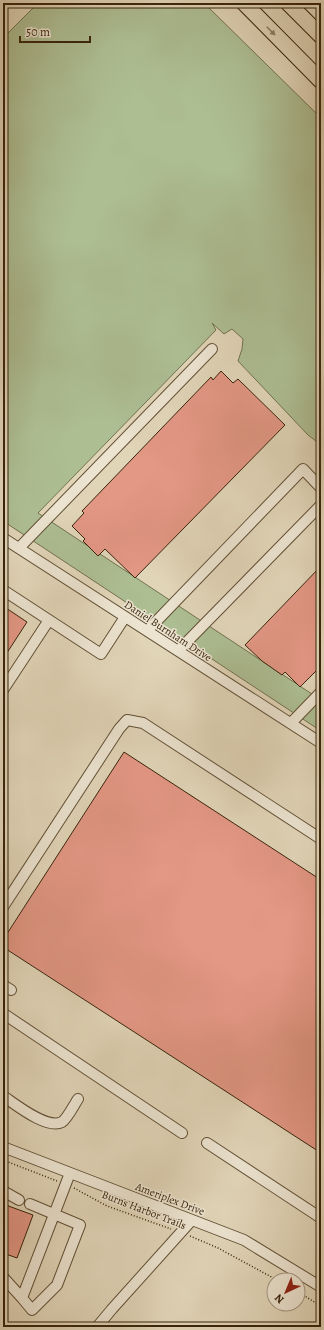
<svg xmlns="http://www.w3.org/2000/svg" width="324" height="1330" font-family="Alegreya,serif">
<rect width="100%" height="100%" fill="#e1d5b8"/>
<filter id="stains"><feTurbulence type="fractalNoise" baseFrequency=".005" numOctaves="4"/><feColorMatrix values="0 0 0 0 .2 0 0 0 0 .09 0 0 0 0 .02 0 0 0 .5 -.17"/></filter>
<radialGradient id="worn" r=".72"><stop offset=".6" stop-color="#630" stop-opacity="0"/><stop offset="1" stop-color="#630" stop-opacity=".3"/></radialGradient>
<!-- green -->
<path fill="#adbe93" stroke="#72714f" d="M38,3H204L321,118V445L308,435L238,361L242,349L243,339L232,329L224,334L212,323L216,330L38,513L321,700V731L3,521V38Z"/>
<!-- building -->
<path fill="#e39785" stroke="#38240b" d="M221,371L233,383L238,379L285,425L135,578L105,549L98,556L83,541L85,539L72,526L84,513L82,511L211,377L213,380Z
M321,566V666L300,687L285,672L282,675L262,661L245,645Z
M3,606L27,622L3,659Z
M124,752L321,880V1153L3,947V940Z
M3,1204L33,1215L17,1258L3,1253Z"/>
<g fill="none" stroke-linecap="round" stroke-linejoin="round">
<defs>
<path id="minor" d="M3,4L4,3
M3,538L321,743
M19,548L212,349
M3,590L101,654L125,617
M147,631L303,469L321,488
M178,651L321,505
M3,690L49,620
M291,723L321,692
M3,907L119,729L127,720L143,723L321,839
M3,985L11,990
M4,1014L182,1133
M3,1096C15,1104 47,1130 62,1122C67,1119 74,1105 78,1099
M207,1143L321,1218
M3,1147L244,1240L321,1287
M3,1191L19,1200
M30,1204L80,1225L57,1285L32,1310L22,1298C38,1256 54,1215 70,1173
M3,1277L22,1298
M97,1327L112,1309L192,1220"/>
<path id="highway" d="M244,3L321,81
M288,3L321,36"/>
</defs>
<!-- minor casing -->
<use href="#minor" stroke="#625036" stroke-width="12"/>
<!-- highway casing -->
<use href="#highway" stroke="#38240b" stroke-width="17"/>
<!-- path -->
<path stroke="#38240b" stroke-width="1.5" stroke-dasharray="1 2" stroke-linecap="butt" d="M3,1160L57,1181
M74,1188L107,1206L171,1229
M190,1236L218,1248L277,1280
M298,1292L321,1306"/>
<!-- minor -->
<use href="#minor" stroke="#ece4d1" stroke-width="10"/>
<!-- highway -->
<use href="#highway" stroke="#e1d5b8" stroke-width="15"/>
</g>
<!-- one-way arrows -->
<defs><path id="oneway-solid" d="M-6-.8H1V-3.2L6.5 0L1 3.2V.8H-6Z"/></defs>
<use fill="#8c7c62" href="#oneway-solid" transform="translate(271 31) rotate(45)"/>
<g text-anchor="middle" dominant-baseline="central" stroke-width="3" stroke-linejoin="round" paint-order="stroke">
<!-- street labels -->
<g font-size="11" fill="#38240b" stroke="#ece4d1">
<text transform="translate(168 631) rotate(33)">Daniel Burnham Drive</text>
<text transform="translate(170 1199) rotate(21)">Ameriplex Drive</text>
<text transform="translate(144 1210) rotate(21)">Burns Harbor Trails</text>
</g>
</g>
<!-- margin -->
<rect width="324" height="1330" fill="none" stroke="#e1d5b8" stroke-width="16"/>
<rect x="4" y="4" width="316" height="1322" fill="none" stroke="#38240b" stroke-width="2"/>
<rect x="8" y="8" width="308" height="1314" fill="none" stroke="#38240b"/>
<!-- north arrow -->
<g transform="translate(286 1292) rotate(224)"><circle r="19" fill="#ece4d1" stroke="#a49782"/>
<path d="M0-3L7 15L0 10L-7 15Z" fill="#8f2418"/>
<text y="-6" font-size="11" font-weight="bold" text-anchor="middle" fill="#38240b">N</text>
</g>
<!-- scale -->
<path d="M20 36v6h70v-6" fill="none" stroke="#38240b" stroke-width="2"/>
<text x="26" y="36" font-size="12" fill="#38240b" stroke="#ece4d1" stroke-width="3" paint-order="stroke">50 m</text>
<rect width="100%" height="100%" filter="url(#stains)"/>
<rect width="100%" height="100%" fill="url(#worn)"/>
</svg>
